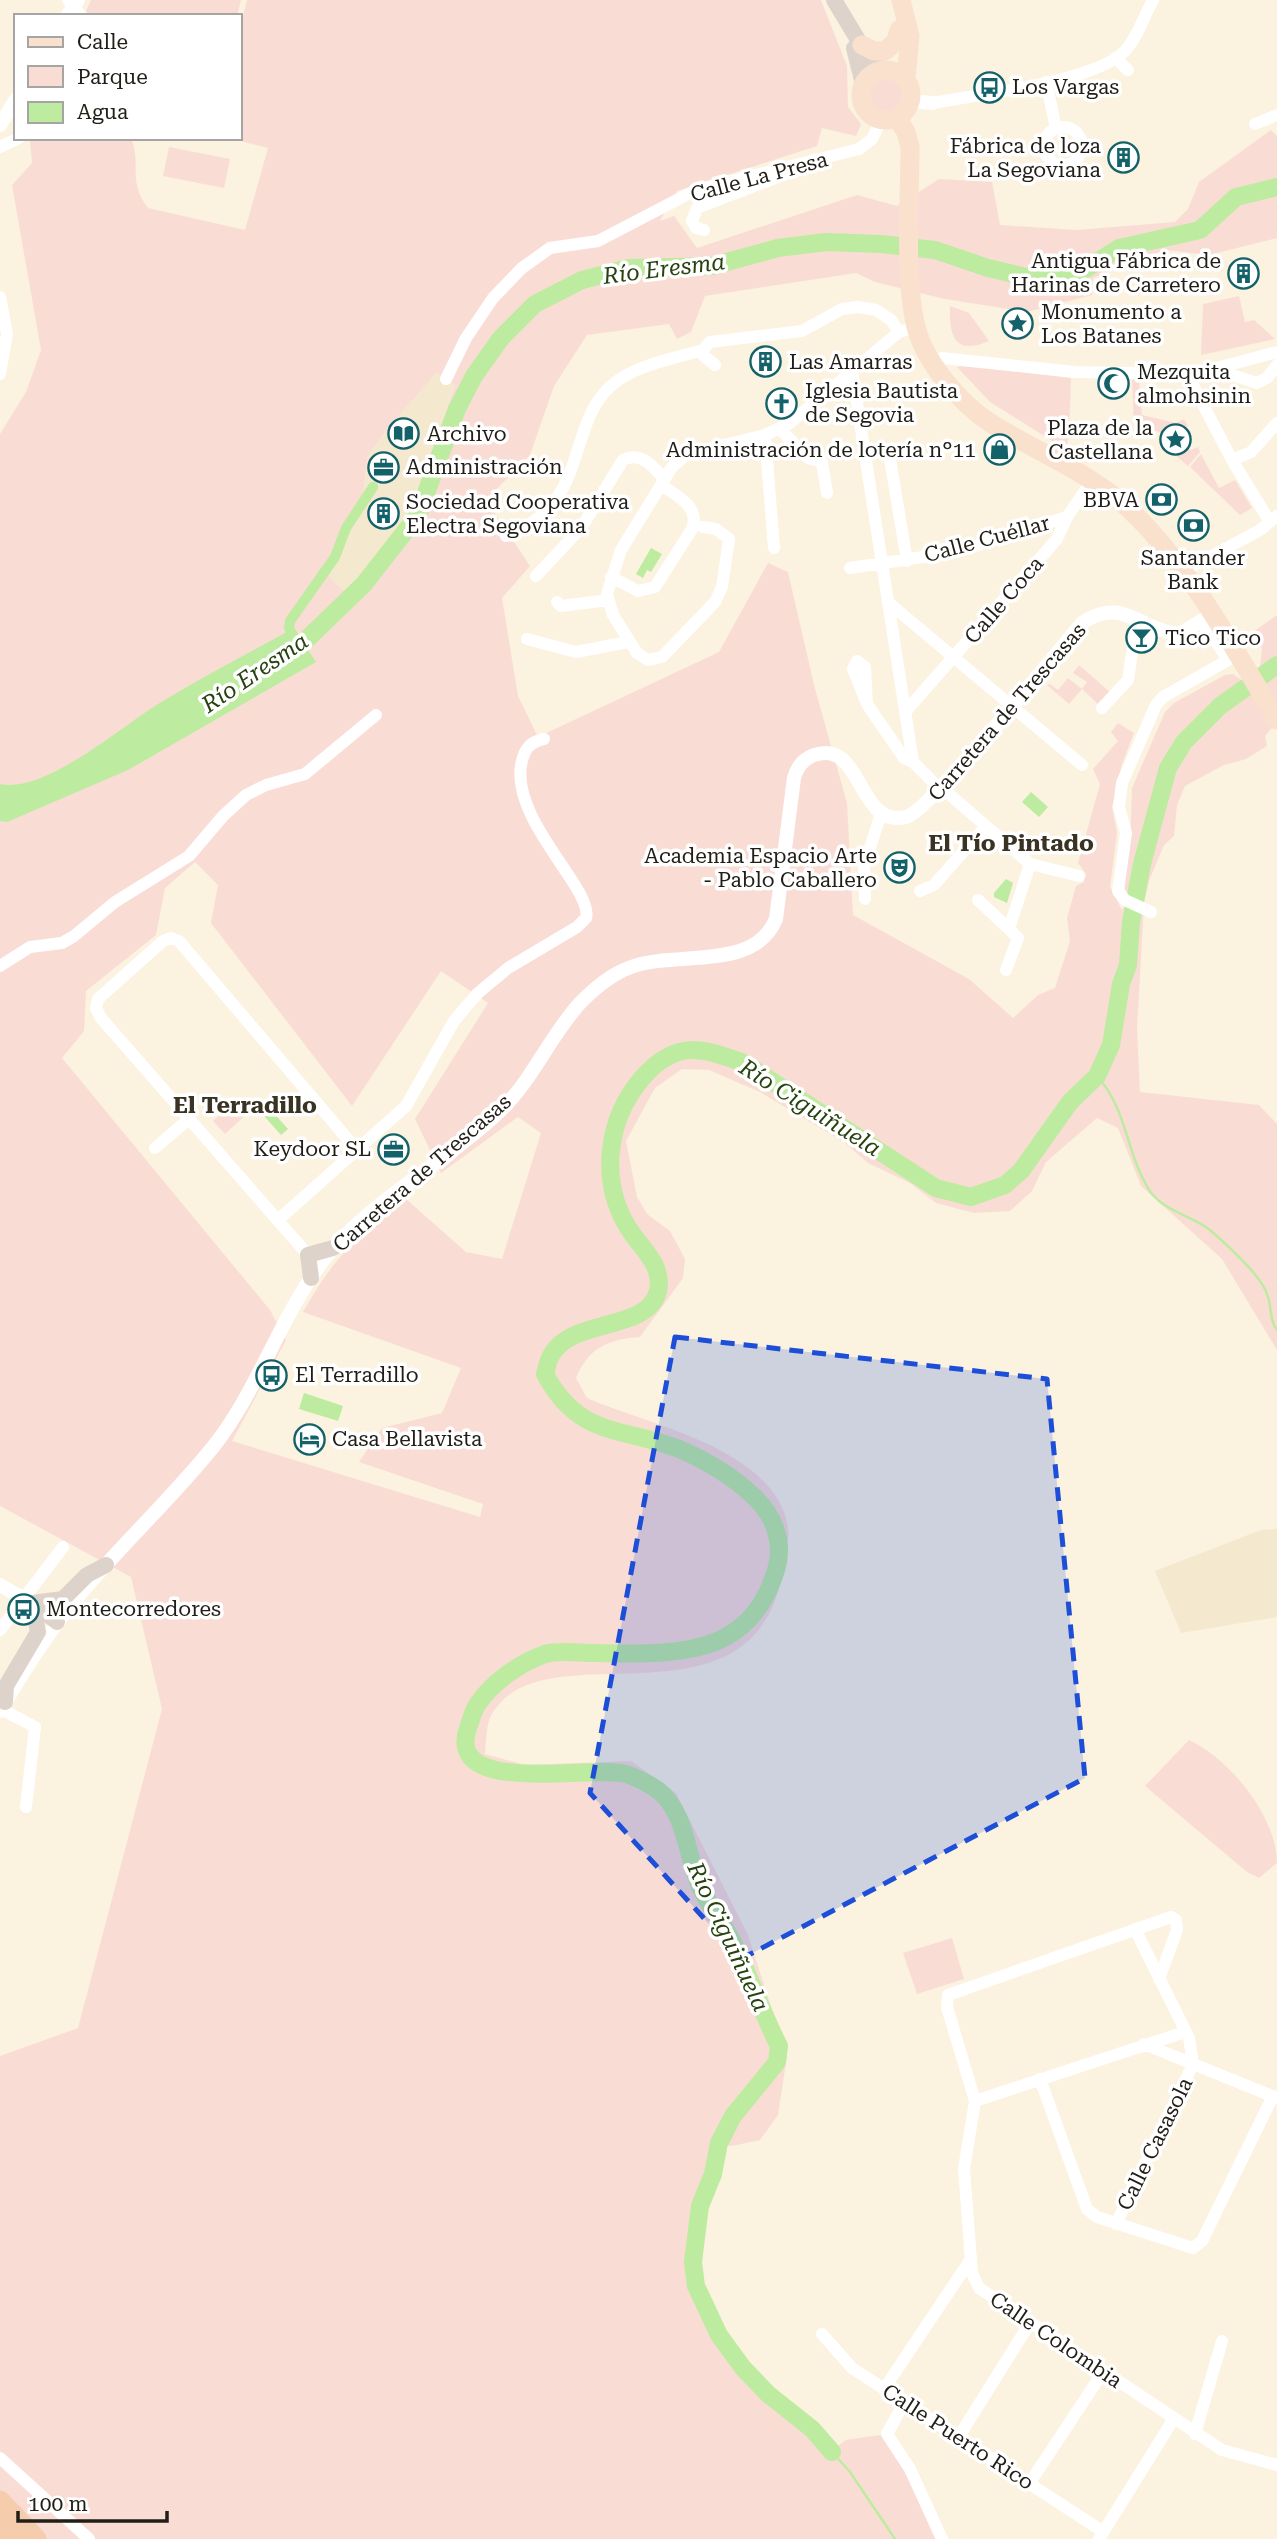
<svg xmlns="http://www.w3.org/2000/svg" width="1277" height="2539" font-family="'Roboto Serif',serif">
<rect width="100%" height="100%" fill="#fbf2e0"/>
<!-- built -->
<path fill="#f4e8cf" d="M436,371L455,384L414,501L416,504L394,542L347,596L327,574L338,557L363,497L367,458L386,430Z
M1277,1529V1617L1181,1633L1155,1571L1261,1530Z"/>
<!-- green -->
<path fill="#f9ddd5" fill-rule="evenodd" d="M91,0H241L237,16H89L86,11Z
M247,0H821L847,66L848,107L861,124L856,136L822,128L817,146L677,191L660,221L674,216L697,248L857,195L897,206L939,179L992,182L1000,225L1077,230L1175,222L1188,209L1199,182L1271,130L1277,136V238L1209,255L1165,250L1093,278L1092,295L1027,312L945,299L875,282L856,273L705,296L691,332L677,339L669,324L587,335L554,386L530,455L486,500L530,566L502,598L518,696L538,737L719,652L768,563L788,572L814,685L847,803L853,915L969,979L1013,1018L1038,995L1055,988L1070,941L1067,918L1076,886L1084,882L1086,874L1078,863L1100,784L1093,769L1118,741L1111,732L1118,723L1134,733L1122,764L1112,807L1117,833L1110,887L1122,910L1128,900L1123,881L1130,848L1132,788L1165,712L1174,703L1225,675L1233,674L1243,681L1260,667L1262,648L1250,634L1277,615V722L1265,736L1267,746L1246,759L1224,765L1185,786L1177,805L1174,836L1164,845L1149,881L1144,903L1137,1029L1140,1092L1259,1105L1277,1124V1350L1222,1259L1141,1186L1118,1128L1097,1118L1046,1162L1032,1191L1010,1211L974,1213L936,1203L910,1183L868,1163L845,1143L760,1092L709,1070L682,1069L655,1088L626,1141L637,1197L647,1214L670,1231L685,1259L683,1278L640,1337C609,1339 588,1348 576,1378L587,1398C648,1425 775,1448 788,1527C790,1538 785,1553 784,1564C759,1747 538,1620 490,1718C486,1727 486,1744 485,1754L525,1765L631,1761L676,1793L748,1935L787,2056L778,2115L760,2140L732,2146L718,2145L713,2174L700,2206L694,2262L696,2286L719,2335L743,2368L768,2394L812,2429L831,2451L846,2440L887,2434L942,2539H0V2056L78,2028L162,1709L131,1577L0,1506V434L26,392L41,350L12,185L32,163L30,141L38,138H131C142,166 127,180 148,208L245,230L268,148L229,138H240V28ZM437,372L455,385L413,502L416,504L394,542L347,595L327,574L338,557L363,496L367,458L386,430ZM195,862L218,885L211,923L352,1106L441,971L488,1003L415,1119L441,1173L518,1117L541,1133L502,1259L466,1252L406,1199C357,1235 333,1259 303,1312L461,1368L442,1413L382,1428L359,1462L483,1504L480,1517L232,1441L286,1340L270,1310L62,1058L84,1031L86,991L156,935L165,888Z
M865 96a20 20 0 1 1 40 0a20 20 0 1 1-40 0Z
M169,147L230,159L224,188L163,176Z
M1239,296L1245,322L1254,320L1275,339L1201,355L1203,304Z
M950,306L969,313L989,341C954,356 949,335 950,306Z
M966,365L1071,378L1069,437L1065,449L990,402L957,367Z
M1132,380H1139L1142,415L1176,423L1184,419L1188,426L1175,435L1134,427Z
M1163,438L1175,446L1181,445L1191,450L1198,447L1200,452L1188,466L1161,443Z
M1201,454L1219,488L1235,480L1252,508L1240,515L1190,467Z
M1079,665L1111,693L1100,706L1082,689L1069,704L1047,685L1050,684L1058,690L1068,678L1082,689L1087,682L1073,673Z
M238,1098L250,1111L225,1134L213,1121Z
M1189,1740C1230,1759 1277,1817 1277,1863L1259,1878L1247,1872L1145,1786Z
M952,1938L964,1979L917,1994L903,1953Z"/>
<!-- water -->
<path fill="#bdeb9f" d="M651,548L662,554L651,572L647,570L643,578L636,574Z
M294,628L316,662L128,770L7,822L0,821V784C44,794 121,727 158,704C202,677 249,653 294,628Z
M1031,792L1048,807L1039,817L1022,802Z
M1006,879L1013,883L1007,903L994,897V893Z
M271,1110L288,1129L281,1135L264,1116Z
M304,1393L343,1406L338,1421L299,1409Z"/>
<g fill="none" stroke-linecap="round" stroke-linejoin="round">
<!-- stream -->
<path stroke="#bdeb9f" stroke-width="2.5" d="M1097,1076C1127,1109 1126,1152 1148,1188C1160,1210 1191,1215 1210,1230C1226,1244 1261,1275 1267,1294C1272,1306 1269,1320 1277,1330
M832,2452L850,2472L895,2539"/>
<!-- canal -->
<path stroke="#bdeb9f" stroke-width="10" d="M296,641L289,628L290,621L335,557L346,528L373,487"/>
<!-- river -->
<path stroke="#bdeb9f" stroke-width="18" d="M285,656L303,643L364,584L418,515L457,409L474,376L501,338L535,304L582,280L629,268L712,266L778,248L826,242L881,244L935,250L988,268L1026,277L1070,279L1119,248L1200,230L1236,197L1277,187
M832,2452L812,2429L768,2394L743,2368L719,2335L696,2286L693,2262L700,2206L713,2174L719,2143L733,2116L777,2062L779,2046C761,2011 749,1973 731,1939C721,1921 708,1904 700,1886C686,1855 687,1815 659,1791C651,1785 636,1777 626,1774C595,1764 444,1798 468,1728C471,1720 473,1711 477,1705C492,1682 520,1663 545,1654C559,1650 580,1653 594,1653C673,1654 749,1660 776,1570C785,1541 773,1513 751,1494C732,1476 708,1462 684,1451C625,1426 580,1440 545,1374C547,1368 548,1359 552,1354C574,1317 648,1332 658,1291C663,1268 646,1252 633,1235C598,1186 605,1121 643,1077C677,1039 702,1048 744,1063L936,1188L971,1197L1005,1185L1021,1171L1070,1102L1097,1076L1111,1045L1121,984L1128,965L1131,922L1142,864L1168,768L1184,742L1220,706L1277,665"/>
<!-- minor -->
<path stroke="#fff" stroke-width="12" d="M68,0L81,16
M1115,58L1128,70
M1046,82L1056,128
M932,103C977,95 1093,82 1124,52C1137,39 1144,16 1153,0
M1255,124L1277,115
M1044 146a19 19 0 1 1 38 0a19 19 0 1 1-38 0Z
M0,147L19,138
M704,230L696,228L692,221L697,208L799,169
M0,297L7,334L0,374
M942,358L1075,372L1187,374L1213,369L1257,383L1267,378L1277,365
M715,365L704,356L703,350L710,342L802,331L842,309L858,307L876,310L891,320L899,332
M1213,369L1277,352
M852,371L913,762L940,789
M1187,374L1232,460L1270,522
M446,379L466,338L493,298L522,268L550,248L598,241L696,190L859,149L872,139L881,120
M780,429L808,458L822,462L827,493
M765,435L774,548
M890,459L907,561
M1232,460L1251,452L1277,423
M703,527L716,529L729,539L722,587L715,602L662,657L648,660L637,653L613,615L607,594L621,550L672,467L687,454L765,435L790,423L899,332L916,327
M506,536C594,503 563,420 617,381C640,364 676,358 703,350
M1193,566L1260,530L1277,516
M850,568L956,552L1067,517
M536,576L581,528L623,460C641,451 653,466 664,479
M611,577L638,591L655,587L692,529C701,507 676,495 661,485
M557,602L561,606L609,600
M889,603L1082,765
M1199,622L1208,630L1228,660
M527,639L576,652L628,642
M867,704L853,669L857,661L865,667L867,704L904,758L913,762
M1102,708L1128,680L1137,618
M906,711L1057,539L1067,517L1091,482
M942,788L1030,864L1079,876
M920,891L934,885L986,826
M865,899L864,867L881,813
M978,900L1009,929L1030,864
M1151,912L1125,900L1118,891L1126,833L1119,807L1122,783L1156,705L1163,697L1237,655
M0,966L30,947L62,943L74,936L115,902L189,856L223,816L246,795L266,785L305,774L376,715
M1006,970L1018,938L1009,929
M155,1148L190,1118
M278,1220L406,1106L454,1021L478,993L508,968L577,927L586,918C594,890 512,822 521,765C524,750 529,742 544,739
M308,1255L101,1018L96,1008L98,999L163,941L171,938L179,941L357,1150
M0,1630L63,1547
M1,1709L35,1727L26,1807
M1159,1979L1177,1930L1176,1920L1171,1917L948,1995L947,2007L975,2101L964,2169L972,2273L979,2288L1222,2450L1277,2465
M1144,2044L1277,2098
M1040,2079L1087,2209L1097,2217L1193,2248L1202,2241L1273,2096
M975,2101L1185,2032
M1116,2224L1193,2064L1189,2038L1135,1929
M822,2334L852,2368L1102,2531
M884,2389L971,2259
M904,2403L887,2434L910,2469L942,2539
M1195,2434L1222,2341
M958,2438L1030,2323
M0,2458L89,2539
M1029,2484L1103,2372
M1099,2539L1173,2420"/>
<!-- tertiary -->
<path stroke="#fff" stroke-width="14" d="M67,16L78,0
M911,101L932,103
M0,125L16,99
M0,1585L32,1603
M0,1711C25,1669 50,1629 82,1592C124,1542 172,1498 213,1447C259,1389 280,1316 325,1258C373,1198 446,1163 501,1110C533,1079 550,1036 580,1003C595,988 611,974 631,967C678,950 754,972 776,919L794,778C797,767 803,759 814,755C863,738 857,829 906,817C929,812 1057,652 1082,623C1122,595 1141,631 1179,634L1211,615"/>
<!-- secondary -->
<path stroke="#ded3cb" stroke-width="16" d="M834,0L872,63L882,70
M854,48L863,84
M311,1278L308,1255L333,1248
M32,1603L63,1599L87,1575L106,1565
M32,1603L57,1622
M5,1702L6,1686L38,1632L32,1603"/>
<!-- primary -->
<path stroke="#f9e1ce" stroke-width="19" d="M901,0L910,36L906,78
M862,45L874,51H885L896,41L899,30
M861 95a25 25 0 1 1 50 0a25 25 0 1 1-50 0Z
M897,118L906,132L910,147C910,199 904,278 916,327C925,362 959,402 989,422C1031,449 1082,469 1120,501C1185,557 1233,647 1277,720"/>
<!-- motorway -->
<path stroke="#f5cdad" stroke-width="21" d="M0,2501L36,2539
M0,2525L16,2539"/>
</g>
<!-- marked area -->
<path fill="#1d4ed8" fill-opacity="0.2" stroke="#1d4ed8" stroke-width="5" stroke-dasharray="14 9" stroke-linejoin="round" d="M675,1337L1047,1379L1085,1778L741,1959L590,1793Z"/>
<!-- icons -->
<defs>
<symbol id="bus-ring" viewBox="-11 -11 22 22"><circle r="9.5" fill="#fff" stroke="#13626a" stroke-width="1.5"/><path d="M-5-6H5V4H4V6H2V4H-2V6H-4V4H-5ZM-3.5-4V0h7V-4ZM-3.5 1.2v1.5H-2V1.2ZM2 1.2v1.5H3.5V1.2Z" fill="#13626a"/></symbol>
<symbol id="building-ring" viewBox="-11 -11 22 22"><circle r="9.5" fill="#fff" stroke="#13626a" stroke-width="1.5"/><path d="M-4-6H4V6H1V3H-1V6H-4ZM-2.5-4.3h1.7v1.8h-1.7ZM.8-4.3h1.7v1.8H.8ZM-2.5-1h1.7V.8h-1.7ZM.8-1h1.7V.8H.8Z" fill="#13626a"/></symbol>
<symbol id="sight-ring" viewBox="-11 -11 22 22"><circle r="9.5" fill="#fff" stroke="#13626a" stroke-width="1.5"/><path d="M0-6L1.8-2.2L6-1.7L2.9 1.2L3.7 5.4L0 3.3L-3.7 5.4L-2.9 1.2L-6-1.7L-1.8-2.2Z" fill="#13626a"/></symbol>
<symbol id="mosque-ring" viewBox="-11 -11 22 22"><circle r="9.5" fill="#fff" stroke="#13626a" stroke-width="1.5"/><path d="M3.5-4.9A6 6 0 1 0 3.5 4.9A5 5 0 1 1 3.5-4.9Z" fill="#13626a"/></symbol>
<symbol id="church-ring" viewBox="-11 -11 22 22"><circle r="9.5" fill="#fff" stroke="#13626a" stroke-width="1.5"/><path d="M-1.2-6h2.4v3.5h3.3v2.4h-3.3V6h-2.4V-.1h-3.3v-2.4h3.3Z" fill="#13626a"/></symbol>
<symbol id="library-ring" viewBox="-11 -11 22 22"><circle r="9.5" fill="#fff" stroke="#13626a" stroke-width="1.5"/><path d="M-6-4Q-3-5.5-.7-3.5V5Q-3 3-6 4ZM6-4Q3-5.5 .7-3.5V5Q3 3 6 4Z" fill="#13626a"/></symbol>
<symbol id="shop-ring" viewBox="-11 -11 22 22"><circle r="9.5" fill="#fff" stroke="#13626a" stroke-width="1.5"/><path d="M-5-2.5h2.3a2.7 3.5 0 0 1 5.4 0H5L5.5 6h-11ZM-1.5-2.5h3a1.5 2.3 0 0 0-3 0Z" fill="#13626a"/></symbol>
<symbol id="office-ring" viewBox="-11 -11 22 22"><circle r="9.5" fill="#fff" stroke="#13626a" stroke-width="1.5"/><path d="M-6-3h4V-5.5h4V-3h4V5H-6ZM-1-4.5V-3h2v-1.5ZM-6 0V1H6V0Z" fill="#13626a"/></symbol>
<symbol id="bank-ring" viewBox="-11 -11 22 22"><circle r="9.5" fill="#fff" stroke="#13626a" stroke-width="1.5"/><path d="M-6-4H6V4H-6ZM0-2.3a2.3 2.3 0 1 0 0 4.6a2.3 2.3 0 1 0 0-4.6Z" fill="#13626a"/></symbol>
<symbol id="bar-ring" viewBox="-11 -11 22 22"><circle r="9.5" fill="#fff" stroke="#13626a" stroke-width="1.5"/><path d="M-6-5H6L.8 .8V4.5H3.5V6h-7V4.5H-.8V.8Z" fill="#13626a"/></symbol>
<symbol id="theatre-ring" viewBox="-11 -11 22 22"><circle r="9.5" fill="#fff" stroke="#13626a" stroke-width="1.5"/><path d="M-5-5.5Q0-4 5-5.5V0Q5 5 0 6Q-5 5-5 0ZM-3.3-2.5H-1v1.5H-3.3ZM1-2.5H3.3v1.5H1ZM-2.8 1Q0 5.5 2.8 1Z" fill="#13626a"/></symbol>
<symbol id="hotel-ring" viewBox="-11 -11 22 22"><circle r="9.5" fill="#fff" stroke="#13626a" stroke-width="1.5"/><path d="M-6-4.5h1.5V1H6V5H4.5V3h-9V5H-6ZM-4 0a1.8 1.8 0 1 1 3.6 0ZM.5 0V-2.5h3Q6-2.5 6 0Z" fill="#13626a"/></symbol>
</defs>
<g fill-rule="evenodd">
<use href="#bus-ring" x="972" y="70" width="35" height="35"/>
<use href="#building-ring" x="1106" y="140" width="35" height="35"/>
<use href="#building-ring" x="1226" y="256" width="35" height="35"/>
<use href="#sight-ring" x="1000" y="306" width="35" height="35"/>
<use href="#building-ring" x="748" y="344" width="35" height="35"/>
<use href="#mosque-ring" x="1096" y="366" width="35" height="35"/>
<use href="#church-ring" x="764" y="386" width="35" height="35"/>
<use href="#library-ring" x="386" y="416" width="35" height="35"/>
<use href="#sight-ring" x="1158" y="422" width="35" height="35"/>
<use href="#shop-ring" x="982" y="432" width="35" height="35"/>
<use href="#office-ring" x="366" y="450" width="35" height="35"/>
<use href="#bank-ring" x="1144" y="482" width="35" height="35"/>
<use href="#building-ring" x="366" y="496" width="35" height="35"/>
<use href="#bank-ring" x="1176" y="508" width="35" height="35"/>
<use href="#bar-ring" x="1124" y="620" width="35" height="35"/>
<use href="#theatre-ring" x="882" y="850" width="35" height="35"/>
<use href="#office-ring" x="376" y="1132" width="35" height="35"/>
<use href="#bus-ring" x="254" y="1358" width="35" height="35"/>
<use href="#hotel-ring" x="292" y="1422" width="35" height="35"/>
<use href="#bus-ring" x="6" y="1592" width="35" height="35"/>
</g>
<g text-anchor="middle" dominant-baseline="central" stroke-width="7" stroke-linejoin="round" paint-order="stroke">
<!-- poi labels -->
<g font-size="21" fill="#211e18" stroke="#fff" text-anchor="start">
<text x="1012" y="87">Los Vargas</text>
<text x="1101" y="146" text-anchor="end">Fábrica de loza<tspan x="1101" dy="24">La Segoviana</tspan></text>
<text x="1221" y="261" text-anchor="end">Antigua Fábrica de<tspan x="1221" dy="24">Harinas de Carretero</tspan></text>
<text x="1041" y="312">Monumento a<tspan x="1041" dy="24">Los Batanes</tspan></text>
<text x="789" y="362">Las Amarras</text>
<text x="1137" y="372">Mezquita<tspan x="1137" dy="24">almohsinin</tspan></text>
<text x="805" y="391">Iglesia Bautista<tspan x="805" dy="24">de Segovia</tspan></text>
<text x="1153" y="428" text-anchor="end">Plaza de la<tspan x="1153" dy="24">Castellana</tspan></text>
<text x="427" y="434">Archivo</text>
<text x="976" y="450" text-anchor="end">Administración de lotería n°11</text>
<text x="406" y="467">Administración</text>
<text x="1139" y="500" text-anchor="end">BBVA</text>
<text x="406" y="502">Sociedad Cooperativa<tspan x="406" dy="24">Electra Segoviana</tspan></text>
<text x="1193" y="558" text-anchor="middle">Santander<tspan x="1193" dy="24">Bank</tspan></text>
<text x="1165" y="638">Tico Tico</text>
<text x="877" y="856" text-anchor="end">Academia Espacio Arte<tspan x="877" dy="24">- Pablo Caballero</tspan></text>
<text x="371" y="1149" text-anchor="end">Keydoor SL</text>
<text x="295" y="1375">El Terradillo</text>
<text x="332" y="1439">Casa Bellavista</text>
<text x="46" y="1609">Montecorredores</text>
</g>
<!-- street labels -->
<g font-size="21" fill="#211e18" stroke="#fff">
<text transform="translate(759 177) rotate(-15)">Calle La Presa</text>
<text transform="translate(987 539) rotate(-15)">Calle Cuéllar</text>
<text transform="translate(1004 600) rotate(-49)">Calle Coca</text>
<text transform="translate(1007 712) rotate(-49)">Carretera de Trescasas</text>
<text transform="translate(422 1173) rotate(-41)">Carretera de Trescasas</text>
<text transform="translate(1155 2144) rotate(-64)">Calle Casasola</text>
<text transform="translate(1056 2340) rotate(34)">Calle Colombia</text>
<text transform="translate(958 2437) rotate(33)">Calle Puerto Rico</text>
</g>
<!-- water labels -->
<g font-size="23" font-style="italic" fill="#26420e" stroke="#fff">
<text transform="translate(664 269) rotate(-7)">Río Eresma</text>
<text transform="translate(255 673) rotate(-34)">Río Eresma</text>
<text transform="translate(810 1108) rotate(32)">Río Ciguiñuela</text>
<text transform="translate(728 1937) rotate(65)">Río Ciguiñuela</text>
</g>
<!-- neighbourhood labels -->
<g font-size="23" font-weight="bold" fill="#3a3324" stroke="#fff">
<text x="1011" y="843">El Tío Pintado</text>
<text x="245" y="1105">El Terradillo</text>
</g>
</g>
<!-- legend -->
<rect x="14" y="14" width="228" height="126" fill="#ffffff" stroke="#a6a5a3" stroke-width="2"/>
<rect x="28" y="37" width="35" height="10" fill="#f9e1ce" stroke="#a6a5a3" stroke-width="2"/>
<text x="77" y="49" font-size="21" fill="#211e18">Calle</text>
<rect x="28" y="66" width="35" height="21" fill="#f9ddd5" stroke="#a6a5a3" stroke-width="2"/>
<text x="77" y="84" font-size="21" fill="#211e18">Parque</text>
<rect x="28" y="102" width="35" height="21" fill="#bdeb9f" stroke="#a6a5a3" stroke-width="2"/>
<text x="77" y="119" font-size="21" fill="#211e18">Agua</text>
<!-- scale -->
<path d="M18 2511v10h149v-10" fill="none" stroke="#211e18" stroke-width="3.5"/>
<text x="28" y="2511" font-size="21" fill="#211e18" stroke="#ffffff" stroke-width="5" paint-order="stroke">100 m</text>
</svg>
